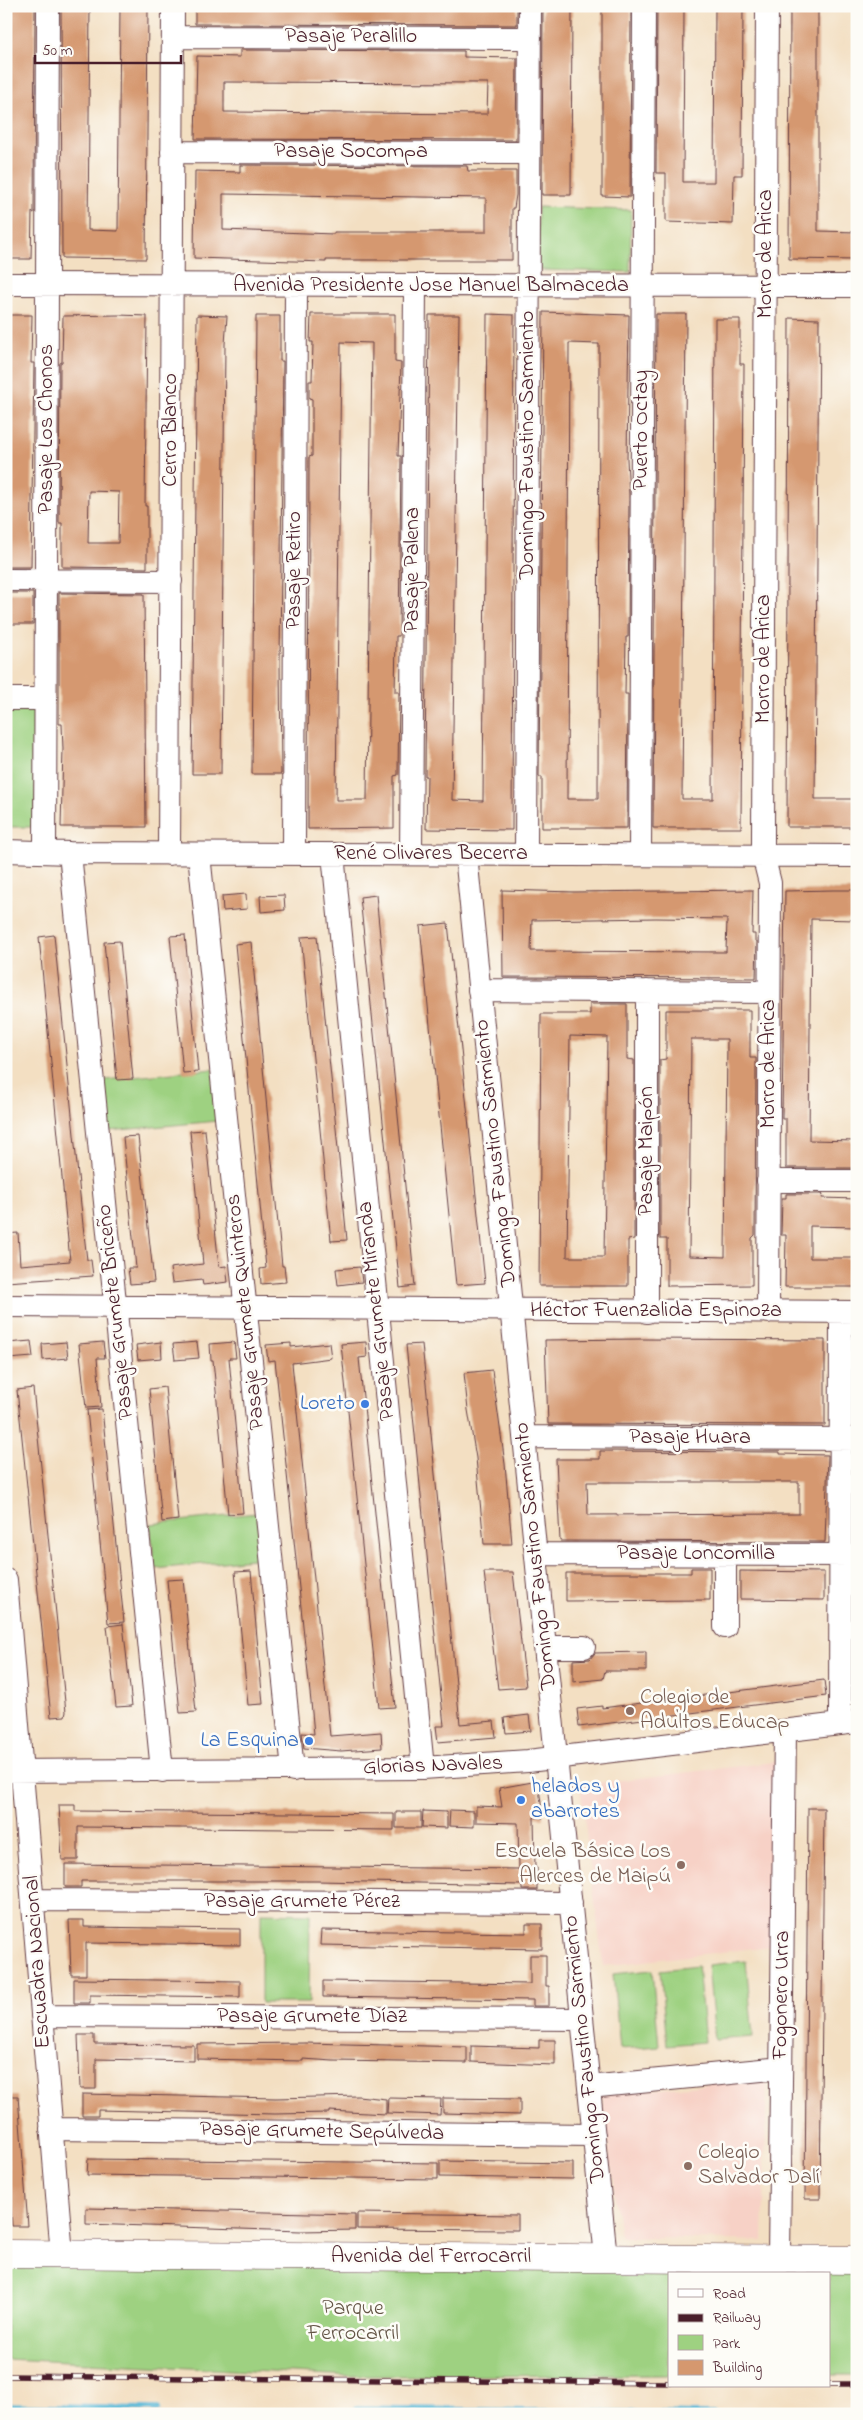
<svg xmlns="http://www.w3.org/2000/svg" width="863" height="2420" font-family="'Indie Flower',sans-serif">
<rect width="100%" height="100%" fill="#fdfcf7"/>
<filter id="ink" filterUnits="userSpaceOnUse"><feTurbulence type="fractalNoise" baseFrequency=".02" numOctaves="2"/><feDisplacementMap in="SourceGraphic" scale="10" xChannelSelector="R" yChannelSelector="G"/><feConvolveMatrix kernelMatrix="1 2 1 2 8 2 1 2 1" color-interpolation-filters="sRGB"/></filter>
<filter id="wash" filterUnits="userSpaceOnUse"><feTurbulence type="fractalNoise" baseFrequency=".0096" numOctaves="4" result="noise"/><feDisplacementMap in="SourceGraphic" scale="20" xChannelSelector="R" yChannelSelector="G"/><feGaussianBlur stdDeviation="1.12" result="paint"/><feColorMatrix in="noise" values="0 0 0 0 0 0 0 0 0 0 0 0 0 0 0 0 0 1.4 0 .05"/><feComposite in="paint" operator="in"/></filter>
<g filter="url(#wash)">
<rect width="100%" height="100%" fill="#f3dfc2"/>
<!-- built -->
<path fill="#f7d1c6" d="M775,1762L771,1946L603,1966L580,1785Z
M767,2078L763,2241L620,2237L602,2095Z"/>
<!-- green -->
<path fill="#9ed181" stroke="#747856" d="M538,207L631,210L630,272L537,270Z
M6,704L34,705L36,827H6Z
M213,1069L218,1121L109,1131L104,1080Z
M257,1513L262,1558L155,1569L150,1524Z
M261,1913L310,1914L309,2003H261Z
M746,1961L753,2037L715,2040L708,1965Z
M698,1966L705,2042L667,2045L660,1970Z
M652,1970L659,2046L620,2049L613,1974Z
M6,2264L857,2270V2375H829V2274H669V2375L352,2376L6,2359Z"/>
<g fill="none" stroke-linecap="round" stroke-linejoin="round">
<!-- stream -->
<path stroke="#57b7d6" stroke-width="5.5" d="M6,2406L158,2409
M357,2408L713,2414"/>
</g>
<g id="blocks">
<!-- building -->
<path fill="#d5986f" fill-rule="evenodd" d="M7,6H35L34,213L32,212L31,259H6Z
M61,6H90L88,230L118,231L120,6H148L146,259L62,258Z
M195,6H517V25L195,24Z
M543,6H572L571,195H542Z
M602,6H631L630,197L602,196Z
M657,6H684L683,182H714L715,6H743L742,175H734L733,224L666,222V173H656Z
M790,6H818V231L857,232V260L789,259Z
M240,50L464,51V57L517,58L516,140L195,139L197,56L240,57ZM224,82L488,83L487,114L224,112Z
M240,165L467,166L468,171H516V195L514,208H512V260H326V262L194,258L195,171L240,172ZM223,194L486,198V232H334V234L223,230Z
M543,312L629,315L627,459L629,495L628,637H626L625,694H628L627,828H542V777H539ZM569,343L599,344L598,799H567Z
M311,314H395V362L401,363L398,456H401L399,636H396L395,692H399L398,775L394,776V828L308,829L309,457L312,456V399L309,398V381H312L313,342H310ZM341,342L372,343L367,800H336Z
M487,314L514,315L512,830L426,829L427,776H425L429,315H459L452,800L483,801Z
M656,314H686L682,799H713L715,319H740V364H744L741,828H653Z
M6,315H32L31,363H34L31,567H6Z
M118,315L147,316L145,506H147V568L62,567V523H59L60,363L62,362L63,316ZM89,491L119,492L118,543H88Z
M197,315L227,316L225,344L221,774H192Z
M256,316H280V361H283L280,662L281,774H252Z
M789,318L819,319L815,799H857V827H787Z
M6,593H33V624H6Z
M59,593L144,594L146,827H61L63,749L62,724H59Z
M502,890L574,892L753,890L752,934H755V941H757L756,978L503,977ZM656,918L727,919L726,952L531,951L532,920Z
M833,890H857V920L811,919L809,1140L857,1141V1168H786V1119H782L785,891Z
M246,894L247,909L223,911L222,896Z
M284,895L285,910L261,912L260,896Z
M376,895L415,1286L400,1288L360,897Z
M448,923L485,1283L456,1285L420,926Z
M54,935L83,1225L87,1260H91L93,1276L6,1282V1234L18,1233L20,1265L70,1261L39,937Z
M185,935L198,1072L183,1073L170,936Z
M317,936L347,1240L331,1241L301,937Z
M120,941L133,1079L117,1080L104,942Z
M251,942L282,1266H284L286,1282L261,1284L260,1269L266,1268L235,944Z
M590,1004H627V1059L634,1060V1239L628,1240V1286H539L541,1014H590ZM570,1036L607,1037L604,1257H567Z
M666,1010H750V1058H756L755,1235L752,1238V1285L667,1286V1239H660V1060L666,1059ZM691,1039H727L725,1257L689,1256Z
M205,1130L219,1267L226,1266L228,1282L203,1285L202,1280L172,1283L170,1268L203,1264L190,1131Z
M138,1136L154,1282L130,1284L128,1268H136L123,1137Z
M786,1194H823L822,1198L857,1199V1227L810,1226V1258H857V1287H785L786,1235H781L782,1198H786Z
M360,1267L362,1282L338,1285L336,1269Z
M642,1339L825,1340V1425L548,1424L545,1340Z
M31,1341L33,1357L8,1359L7,1343Z
M66,1342L68,1358L43,1360L42,1344Z
M103,1342L105,1358H97L101,1407L86,1408L79,1344Z
M161,1342L162,1358L138,1360L136,1345Z
M197,1342L199,1358L175,1360L173,1344Z
M234,1342L236,1358H229L243,1513L228,1514L213,1360H211L210,1344Z
M366,1342L367,1357L359,1358L395,1707L379,1708L341,1344Z
M291,1343V1347L329,1343L331,1358L292,1363L330,1736L381,1732L382,1748L341,1751L304,1748L302,1733L314,1734L311,1702L275,1360L268,1361L266,1345Z
M422,1344L460,1724L494,1721L496,1737L438,1742L436,1726H444L406,1345Z
M492,1370L505,1464L512,1544H484L476,1458L468,1410L464,1373Z
M165,1387L178,1520L162,1522L149,1389Z
M33,1388L66,1712L65,1716L51,1717L17,1390Z
M102,1409L124,1622L108,1623L87,1410Z
M600,1451L780,1452V1454L828,1455L825,1542L560,1541L556,1459H600ZM587,1482H799V1514L588,1515Z
M691,1568H710V1600L566,1601V1573H691Z
M251,1571L263,1704L248,1705L235,1572Z
M740,1571L824,1572V1600L740,1599Z
M484,1572H513L526,1687L498,1689Z
M183,1579L196,1712L180,1713L167,1580Z
M123,1624L132,1706L116,1707L107,1626Z
M646,1652V1671H605L603,1679L573,1682V1660L590,1659L595,1653Z
M824,1680L826,1696L579,1727L577,1709L602,1706V1708Z
M529,1715L531,1731L506,1733L504,1718Z
M538,1781L543,1818L534,1817L535,1868H537V1890H522V1885L317,1881H81V1887H65V1864L519,1869L518,1823L476,1822V1806L502,1807L499,1788Z
M59,1805H75V1811L394,1814V1830L78,1827V1860H62Z
M808,1808H824L820,2199H805Z
M450,1810L474,1811V1827L449,1826Z
M423,1811L447,1812V1828L422,1827Z
M396,1812H421V1828H396Z
M69,1920H84V1927L240,1929V1945L86,1943V1975H71Z
M526,1924H542V1949L320,1945L321,1930L526,1933Z
M530,1955H546V1986H549V2006H533V2000L323,1997V1981L530,1984Z
M74,1979L240,1981V1997L90,1995V2003H74Z
M78,2035H94V2044L194,2045V2061L96,2059V2089H80Z
M539,2040H555V2065L471,2062V2046L539,2048Z
M306,2043L467,2047V2063L333,2061L303,2059V2061L197,2059V2044Z
M82,2094L276,2098L358,2096L386,2099V2114L329,2111V2113L275,2114L98,2110V2116H82Z
M6,2096H18L28,2226H12L6,2142Z
M388,2098L441,2099L440,2115L387,2113Z
M443,2098L520,2099V2115L443,2113Z
M88,2159L438,2163V2179L87,2175Z
M440,2161L573,2163V2179L440,2177Z
M86,2208L355,2214V2230L301,2231L86,2224Z
M357,2213L518,2215V2230L357,2229Z"/>
</g>
</g>
<g filter="url(#ink)">
<use href="#blocks" fill-opacity="0" stroke="#633c42" stroke-width="1"/>
<g fill="none" stroke-linecap="round" stroke-linejoin="round">
<defs>
<path id="minor" d="M767,6L763,834V855L770,883L768,1312
M173,37L530,38
M172,152L529,153
M6,284L857,286
M6,580L171,581
M6,699H46
M6,851L70,853L857,856
M45,852L48,6
M70,853L162,1771
M169,854L173,6
M199,854L293,1770
M294,854L296,285
M333,854L423,1768
M411,854L415,285
M526,854L530,6
M466,855L606,2258
M640,855L644,6
M479,990L769,992
M768,1181H857
M6,1306L857,1312
M647,1312V991
M524,1437L857,1439
M536,1554L857,1555
M6,1580L62,2255
M725,1627V1554
M545,1647H584
M840,1724L841,1312
M6,1771L423,1768L528,1761L857,1722
M34,1900L571,1903
M42,2016L582,2019
M589,2087L781,2068
M51,2129L594,2135
M779,2259L785,1731"/>
<path id="tertiary" d="M6,2254L857,2260"/>
</defs>
<!-- minor casing -->
<use href="#minor" stroke="#633c42" stroke-width="24"/>
<!-- tertiary casing -->
<use href="#tertiary" stroke="#633c42" stroke-width="29"/>
<!-- minor -->
<use href="#minor" stroke="#fff" stroke-width="22"/>
<!-- tertiary -->
<use href="#tertiary" stroke="#fff" stroke-width="28"/>
<defs>
<path id="rail" d="M6,2376L669,2383
M829,2384H857"/>
</defs>
<!-- rail casing -->
<use href="#rail" stroke="#4a1f2b" stroke-width="5.5"/>
<!-- rail -->
<use href="#rail" stroke="#fdfcf7" stroke-width="4" stroke-dasharray="11" stroke-linecap="butt"/>
</g>
</g>
<!-- markers -->
<g fill="#3f7fe0" stroke="#fdfcf7" stroke-width="2">
<circle cx="365" cy="1404" r="5"/>
<circle cx="309" cy="1741" r="5"/>
<circle cx="521" cy="1800" r="5"/>
</g>
<g fill="#8d6e63" stroke="#fdfcf7" stroke-width="2">
<circle cx="630" cy="1711" r="5"/>
<circle cx="681" cy="1865" r="5"/>
<circle cx="688" cy="2166" r="5"/>
</g>
<g text-anchor="middle" dominant-baseline="central" stroke-width="5" stroke-linejoin="round" paint-order="stroke">
<!-- street labels -->
<g font-size="22" fill="#4a1f2b" stroke="#fdfcf7">
<text x="351" y="37">Pasaje Peralillo</text>
<text x="351" y="152">Pasaje Socompa</text>
<text transform="translate(766 254) rotate(-90)">Morro de Arica</text>
<text x="431" y="286">Avenida Presidente Jose Manuel Balmaceda</text>
<text transform="translate(47 429) rotate(-90)">Pasaje Los Chonos</text>
<text transform="translate(171 430) rotate(-90)">Cerro Blanco</text>
<text transform="translate(642 430) rotate(-90)">Puerto Octay</text>
<text transform="translate(528 445) rotate(-90)">Domingo Faustino Sarmiento</text>
<text transform="translate(295 570) rotate(-90)">Pasaje Retiro</text>
<text transform="translate(413 570) rotate(-90)">Pasaje Palena</text>
<text transform="translate(764 659) rotate(-90)">Morro de Arica</text>
<text x="431" y="854">René Olivares Becerra</text>
<text transform="translate(769 1064) rotate(-90)">Morro de Arica</text>
<text transform="translate(647 1151) rotate(-90)">Pasaje Maipón</text>
<text transform="translate(496 1153) rotate(-96)">Domingo Faustino Sarmiento</text>
<text transform="translate(377 1311) rotate(-96)">Pasaje Grumete Miranda</text>
<text x="656" y="1311">Héctor Fuenzalida Espinoza</text>
<text transform="translate(116 1312) rotate(-96)">Pasaje Grumete Briceño</text>
<text transform="translate(246 1312) rotate(-96)">Pasaje Grumete Quinteros</text>
<text x="690" y="1438">Pasaje Huara</text>
<text x="696" y="1554">Pasaje Loncomilla</text>
<text transform="translate(536 1556) rotate(-96)">Domingo Faustino Sarmiento</text>
<text transform="translate(433 1766) rotate(-2)">Glorias Navales</text>
<text x="302" y="1902">Pasaje Grumete Pérez</text>
<text transform="translate(38 1962) rotate(-94)">Escuadra Nacional</text>
<text transform="translate(782 1995) rotate(-89)">Fogonero Urra</text>
<text x="312" y="2017">Pasaje Grumete Díaz</text>
<text transform="translate(585 2049) rotate(-96)">Domingo Faustino Sarmiento</text>
<text transform="translate(322 2132) rotate(1)">Pasaje Grumete Sepúlveda</text>
<text x="431" y="2257">Avenida del Ferrocarril</text>
</g>
<!-- shop labels -->
<g font-size="22" fill="#366cbe" stroke="#fdfcf7" text-anchor="end">
<text x="355" y="1404">Loreto</text>
<text x="299" y="1741">La Esquina</text>
<text x="531" y="1787" text-anchor="start">helados y<tspan x="531" dy="25">abarrotes</tspan></text>
</g>
<!-- education labels -->
<g font-size="22" fill="#785e54" stroke="#fdfcf7" text-anchor="start">
<text x="640" y="1698">Colegio de<tspan x="640" dy="25">Adultos Educap</tspan></text>
<text x="671" y="1852" text-anchor="end">Escuela Básica Los<tspan x="671" dy="25">Alerces de Maipú</tspan></text>
<text x="698" y="2153">Colegio<tspan x="698" dy="25">Salvador Dalí</tspan></text>
</g>
<!-- park labels -->
<g font-size="22" fill="#635445" stroke="#fdfcf7">
<text x="353" y="2309">Parque<tspan x="353" dy="25">Ferrocarril</tspan></text>
</g>
</g>
<!-- margin -->
<rect width="863" height="2420" fill="none" stroke="#fdfcf7" stroke-width="25"/>
<!-- legend -->
<rect x="668" y="2272" width="162" height="115" fill="#fdfcf7" stroke="#b5a4a5"/>
<rect x="678" y="2289" width="25" height="8" fill="#ffffff" stroke="#b5a4a5"/>
<text x="713" y="2298" font-size="15" fill="#4a1f2b">Road</text>
<rect x="678" y="2314" width="25" height="8" fill="#4a1f2b" stroke="#b5a4a5"/>
<text x="713" y="2322" font-size="15" fill="#4a1f2b">Railway</text>
<rect x="678" y="2335" width="25" height="15" fill="#9ed181" stroke="#b5a4a5"/>
<text x="713" y="2348" font-size="15" fill="#4a1f2b">Park</text>
<rect x="678" y="2360" width="25" height="15" fill="#d5986f" stroke="#b5a4a5"/>
<text x="713" y="2372" font-size="15" fill="#4a1f2b">Building</text>
<!-- scale -->
<path d="M35 55v8h146v-8" fill="none" stroke="#4a1f2b" stroke-width="2.5"/>
<text x="42" y="55" font-size="15" fill="#4a1f2b" stroke="#fdfcf7" stroke-width="4" paint-order="stroke">50 m</text>
</svg>
